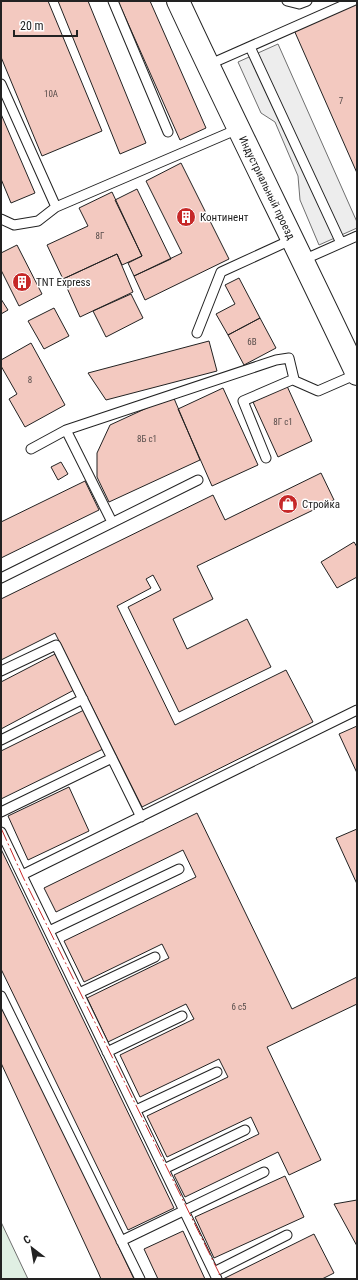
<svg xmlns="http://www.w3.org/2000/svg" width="358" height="1280" font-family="'Roboto Condensed',sans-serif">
<rect width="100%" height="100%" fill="#fff"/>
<!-- green -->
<path fill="#e0efe3" stroke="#6f6f6f" d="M1,1222L28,1279H1Z"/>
<!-- parking -->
<path fill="#ededed" stroke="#6f6f6f" d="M278,44L357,222V228L319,245L300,200L298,176L275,122L261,113L238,62Z"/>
<!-- building -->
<path fill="#f3c9c0" stroke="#222" d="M1,1H48L102,131L42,156L1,57Z
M58,1H88L146,143L120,154Z
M118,1H150L206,128L180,140Z
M357,2V173L294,30Z
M1,114L35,193L11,203L1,179Z
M181,163L229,259L145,300L134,276L182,253L146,181Z
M137,189L171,259L134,276L128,263L142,256L115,200Z
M112,192L142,256L122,265L117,254L63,279L47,245L88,226L79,208Z
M17,245L42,294L19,306L1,270V253Z
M117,254L133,292L80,317L63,279Z
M239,278L260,318L228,335L216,314L235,304L225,285Z
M131,294L143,318L106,337L93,311Z
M1,299L8,310L1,314Z
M54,308L69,336L44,349L28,321Z
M260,318L276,348L244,365L228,335Z
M209,341L217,371L106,400L88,373Z
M31,343L65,405L25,427L9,399L17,394L1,366V360Z
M287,386L312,441L278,457L253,402Z
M223,388L258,465L212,486L178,409Z
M173,396L200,460L109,502L97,477V453L110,425Z
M61,462L68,474L58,480L51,467Z
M321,473L334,500L197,566L213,599L173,619L187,649L247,619L271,667L179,712L128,607L161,590L153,575L146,579L151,588L117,606L175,725L286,670L313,722L142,807L55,633L1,660V599L213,495L225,520Z
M85,481L99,510L1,558V522Z
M354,542L357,547V577L337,588L321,562Z
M55,654L74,690L1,729V682Z
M84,710L103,749L1,799V751Z
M357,726V773L339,734Z
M69,787L89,831L28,860L8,816Z
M197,813L292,1009L357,977V1004L267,1047L321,1160L289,1175L278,1152L185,1197L174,1175L259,1134L251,1117L167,1157L147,1116L228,1077L219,1059L140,1097L120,1055L194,1019L186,1004L108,1042L87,998L169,958L162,944L84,982L64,941L196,877L183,850L56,912L44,888Z
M357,829V884L336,838Z
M1,849L174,1208L128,1230L1,969Z
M1,1007L56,1114L134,1279H101L98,1272L1,1063Z
M285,1176L304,1217L214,1258L195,1217Z
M357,1200V1246L334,1204Z
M183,1231L205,1279H158L144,1249Z
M314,1234L334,1273L322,1279H223Z"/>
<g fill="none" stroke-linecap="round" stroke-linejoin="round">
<defs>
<path id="lane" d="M113,1L168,132
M287,1L299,4L307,1
M250,47L341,243
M208,65L353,1
M1,84L56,207L38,221L14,225L1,219
M56,207L238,129
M303,260L357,236
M197,333L221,272L293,239
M293,380L318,391L357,374
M31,449L66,430
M112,522L66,430L276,360L289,358L294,379L243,401L266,458
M1,578L198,480
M1,671L56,645L141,817
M1,740L83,699
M1,812L112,758
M1,832L217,1279
M22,875L357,710
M49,931L179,869
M79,993L155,957
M1,996L140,1279
M107,1052L182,1016
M136,1110L217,1072
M164,1169L245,1130
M121,1241L264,1172
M214,1272L287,1235"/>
<g id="secondary">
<path id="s1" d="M178,1C236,126 298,249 357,374"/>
</g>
</defs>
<!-- lane casing -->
<use href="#lane" stroke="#222" stroke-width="11"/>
<!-- secondary casing -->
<use href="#secondary" stroke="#222" stroke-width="24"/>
<!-- lane -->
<use href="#lane" stroke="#fff" stroke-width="9"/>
<!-- secondary -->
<use href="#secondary" stroke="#fff" stroke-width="22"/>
<!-- power -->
<path stroke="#c62828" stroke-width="1" stroke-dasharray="14 3 2 3" stroke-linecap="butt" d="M1,828L23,877L222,1279"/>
</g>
<!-- icons -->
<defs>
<symbol id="building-disc" viewBox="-11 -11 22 22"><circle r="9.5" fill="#c62828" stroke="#fff"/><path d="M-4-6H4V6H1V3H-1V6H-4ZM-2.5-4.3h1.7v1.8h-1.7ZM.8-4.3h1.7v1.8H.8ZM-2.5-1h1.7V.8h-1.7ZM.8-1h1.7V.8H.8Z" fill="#fff"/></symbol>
<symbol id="shop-disc" viewBox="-11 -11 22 22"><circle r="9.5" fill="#c62828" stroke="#fff"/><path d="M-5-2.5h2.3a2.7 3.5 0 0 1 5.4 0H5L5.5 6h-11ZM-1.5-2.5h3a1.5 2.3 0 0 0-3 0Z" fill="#fff"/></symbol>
</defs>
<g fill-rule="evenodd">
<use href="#building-disc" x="175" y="206" width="22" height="22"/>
<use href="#building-disc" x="11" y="271" width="22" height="22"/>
<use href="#shop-disc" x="277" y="493" width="22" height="22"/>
</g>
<g text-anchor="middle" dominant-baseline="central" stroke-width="3" stroke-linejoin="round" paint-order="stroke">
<!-- number labels -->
<g font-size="9" fill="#564c4a">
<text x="51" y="94">10А</text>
<text x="341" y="101">7</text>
<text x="100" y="236">8Г</text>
<text x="252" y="342">6В</text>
<text x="30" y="380">8</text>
<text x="283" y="422">8Г с1</text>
<text x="147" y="439">8Б с1</text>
<text x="239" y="1007">6 с5</text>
</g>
<!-- street labels -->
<g font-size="11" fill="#222" stroke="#fff">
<text stroke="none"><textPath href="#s1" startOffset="207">Индустриальный проезд</textPath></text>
</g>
<!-- poi labels -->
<g font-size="11" fill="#222" stroke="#fff" text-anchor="start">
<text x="200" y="217">Континент</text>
<text x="36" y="282">TNT Express</text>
<text x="302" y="504">Стройка</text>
</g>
</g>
<!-- border -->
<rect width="358" height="1280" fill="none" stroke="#222222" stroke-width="4"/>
<!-- north arrow -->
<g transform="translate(32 1248) rotate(329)" stroke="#ffffff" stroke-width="3" paint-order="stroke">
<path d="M0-3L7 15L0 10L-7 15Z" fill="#222222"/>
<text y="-6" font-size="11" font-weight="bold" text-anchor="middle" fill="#222222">С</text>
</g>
<!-- scale -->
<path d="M14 30v6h63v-6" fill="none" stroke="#222222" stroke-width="2"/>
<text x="20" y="30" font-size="12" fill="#222222" stroke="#ffffff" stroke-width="3" paint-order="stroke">20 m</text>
</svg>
